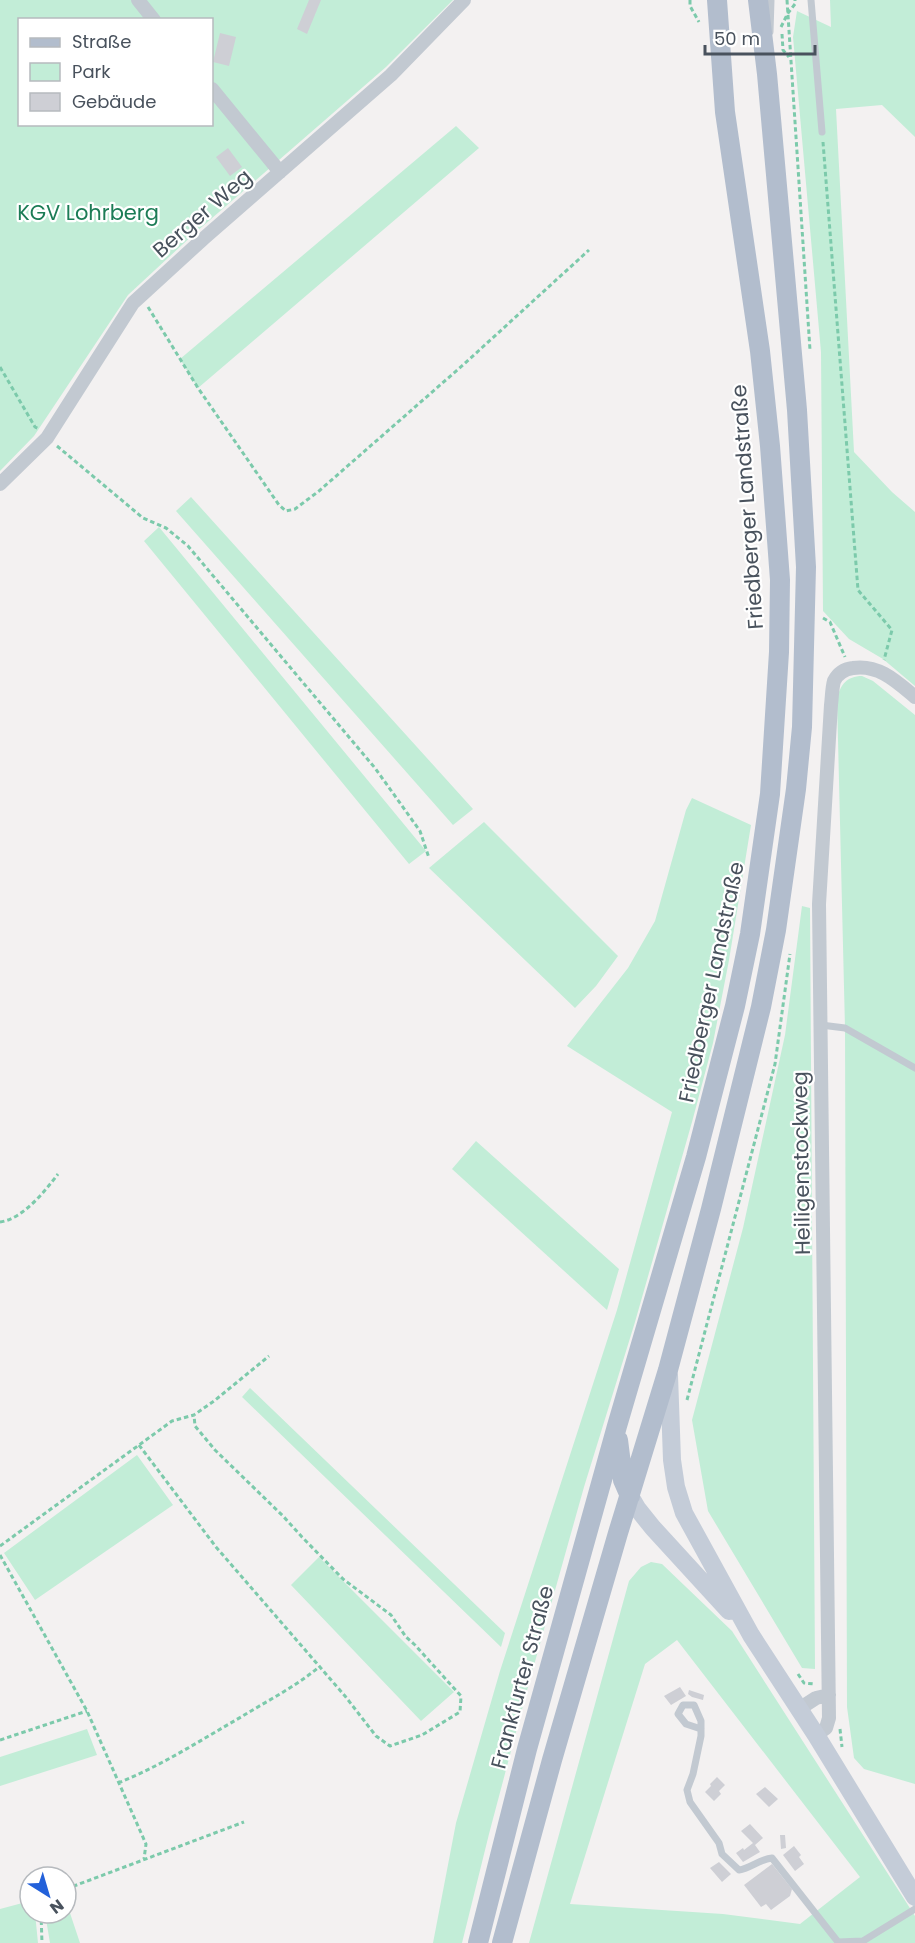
<svg xmlns="http://www.w3.org/2000/svg" width="915" height="1943" font-family="Poppins,sans-serif">
<rect width="100%" height="100%" fill="#f3f1f1"/>
<!-- green -->
<path fill="#c2edd7" fill-rule="evenodd" d="M0,0H453L386,67L196,232L128,295L34,436L0,471ZM20,20H212V124H20Z
M830,0H915V137L882,105L836,109L854,452L892,492L915,512V686L883,659L849,639L823,611L821,352L793,37L797,11L831,27Z
M456,126L479,148L198,388L180,359Z
M191,497L473,809L453,825L176,511Z
M159,527L426,851L409,864L144,541Z
M862,676L873,681L915,715V1784L864,1769L854,1758L847,1707L845,1028L837,699C840,685 847,676 862,676Z
M692,798L751,825L729,960L713,1043L692,1122L635,1322L584,1487L529,1683L489,1834L462,1943H433L456,1823L500,1671L617,1310L672,1112L567,1046L628,968L655,921L686,810Z
M484,822L618,956L596,986L575,1008L429,868Z
M802,906L810,908L815,1669L802,1668L708,1511L692,1420L743,1228L785,1035Z
M476,1141L619,1269L607,1310L452,1169Z
M250,1388L505,1633L501,1647L242,1397Z
M137,1455L173,1505L35,1600L4,1553Z
M319,1557L454,1692L421,1721L291,1585Z
M651,1562L662,1564L732,1631L915,1916V1943H529L629,1581L641,1567ZM677,1640L860,1877L800,1924L723,1914L570,1904L645,1664Z
M87,1729L97,1755L0,1786V1757Z
M30,1901V1913H35L38,1943H0V1909Z
M66,1901L80,1943H50L45,1913H66Z"/>
<!-- building -->
<path fill="#cecfd5" d="M309,0H321L307,34L297,29Z
M220,33L236,37L229,66L213,62Z
M228,148L242,167L230,176L216,157Z
M680,1687L686,1696L671,1705L664,1696Z
M689,1690L704,1695L703,1700L692,1697L688,1694Z
M717,1777L725,1785L719,1791L721,1794L714,1801L705,1792L711,1786L710,1784Z
M765,1787L778,1799L769,1807L756,1794Z
M750,1824L763,1838L755,1845L760,1852L743,1862L736,1853L743,1848L744,1850L753,1843L741,1831Z
M780,1835H785L786,1848L781,1849Z
M794,1846L801,1855L799,1857L804,1864L795,1871L783,1855Z
M719,1862L731,1874L722,1882L710,1868Z
M772,1864L792,1889L790,1896L771,1910L766,1904L761,1907L744,1885Z"/>
<g fill="none" stroke-linecap="round" stroke-linejoin="round">
<!-- path -->
<path stroke="#7ccaab" stroke-width="3" stroke-dasharray="4.5 3" stroke-linecap="butt" d="M690,0V6L699,22
M787,0L810,350
M781,27L788,13L795,4V0
M782,34L783,50L789,57
M823,142L858,590L892,630L884,660
M148,307L198,388L279,505L286,511L295,509L319,491L463,365L589,250
M0,367L35,427L39,429
M57,446L143,518L166,528L188,546L375,768L420,831L429,858
M823,618L830,622L845,657
M0,1222C23,1219 45,1191 58,1174
M687,1400L775,1064L790,954
M139,1445L216,1547L345,1696L376,1736L390,1746L422,1735L460,1712L461,1696L415,1645L406,1637L391,1615L343,1579L302,1537L283,1516L215,1450L195,1426L194,1415
M0,1546L172,1421L194,1415L214,1401L269,1356
M0,1555L87,1711L146,1844L144,1859
M798,1674L804,1683L814,1684
M840,1729L842,1747
M0,1740L87,1711
M118,1783C161,1766 201,1740 241,1717C267,1701 295,1687 319,1667
M66,1889L244,1822
M41,1913L42,1943"/>
<!-- lane -->
<path stroke="#c2c9d1" stroke-width="7" d="M811,0L822,132
M770,32L771,0
M821,1025L845,1028L915,1068
M701,1729L686,1724L678,1714L683,1705H694L701,1721V1736L693,1774L687,1790L690,1802L719,1843L722,1854L739,1870C751,1868 760,1859 772,1858L838,1942L863,1941L915,1909"/>
<!-- street -->
<path stroke="#c2c9d1" stroke-width="14" d="M138,0L154,20
M212,89L280,172
M0,484L47,438L133,303L203,239L391,75L464,0
M799,1709L816,1698L829,1695
M816,1735L826,1728L829,1718L819,904L831,705C832,697 832,688 834,681C838,673 845,669 853,668C879,664 897,682 915,697"/>
<!-- secondary -->
<path stroke="#c4ccd8" stroke-width="18" d="M669,1375L672,1460L676,1487L684,1513L751,1635L816,1735L915,1897
M630,1496L637,1508L653,1528L729,1611"/>
<!-- primary -->
<path stroke="#b2bdcd" stroke-width="20" d="M618,1440L623,1480L630,1496
M478,1943L527,1749L617,1426L696,1157L735,1006L750,934L770,794L779,652L780,580L770,446L760,351L725,112L717,0
M502,1943L552,1760L618,1533L668,1370L711,1209L761,1007L776,930L796,789L802,727L806,567L797,410L767,74L758,0"/>
</g>
<g text-anchor="middle" dominant-baseline="central" stroke-width="4.5" stroke-linejoin="round" paint-order="stroke">
<!-- park labels -->
<g font-size="21" fill="#1c7c56" stroke="#fff">
<text x="88" y="212">KGV Lohrberg</text>
</g>
<!-- street labels -->
<g font-size="21" fill="#49525d" stroke="#fff">
<text transform="translate(202 213) rotate(-41)">Berger Weg</text>
<text transform="translate(747 507) rotate(-94)">Friedberger Landstraße</text>
<text transform="translate(711 982) rotate(-78)">Friedberger Landstraße</text>
<text transform="translate(801 1163) rotate(-91)">Heiligenstockweg</text>
<text transform="translate(522 1677) rotate(-75)">Frankfurter Straße</text>
</g>
</g>
<!-- legend -->
<rect x="18" y="18" width="195" height="108" fill="#ffffff" stroke="#b6babe" stroke-width="1.5"/>
<rect x="30" y="38" width="30" height="9" fill="#b2bdcd" stroke="#b6babe" stroke-width="1.5"/>
<text x="72" y="48" font-size="18" fill="#49525d">Straße</text>
<rect x="30" y="63" width="30" height="18" fill="#c2edd7" stroke="#b6babe" stroke-width="1.5"/>
<text x="72" y="78" font-size="18" fill="#49525d">Park</text>
<rect x="30" y="93" width="30" height="18" fill="#cecfd5" stroke="#b6babe" stroke-width="1.5"/>
<text x="72" y="108" font-size="18" fill="#49525d">Gebäude</text>
<!-- north arrow -->
<g transform="translate(48 1895) rotate(143)"><circle r="28" fill="#ffffff" stroke="#b6babe" stroke-width="1.5"/>
<path d="M0-4.5L10 22L0 15L-10 22Z" fill="#2361da"/>
<text y="-9" font-size="16" font-weight="bold" text-anchor="middle" fill="#49525d">N</text>
</g>
<!-- scale -->
<path d="M705 45v9h110v-9" fill="none" stroke="#49525d" stroke-width="3"/>
<text x="714" y="45" font-size="18" fill="#49525d" stroke="#ffffff" stroke-width="4.5" paint-order="stroke">50 m</text>
</svg>
